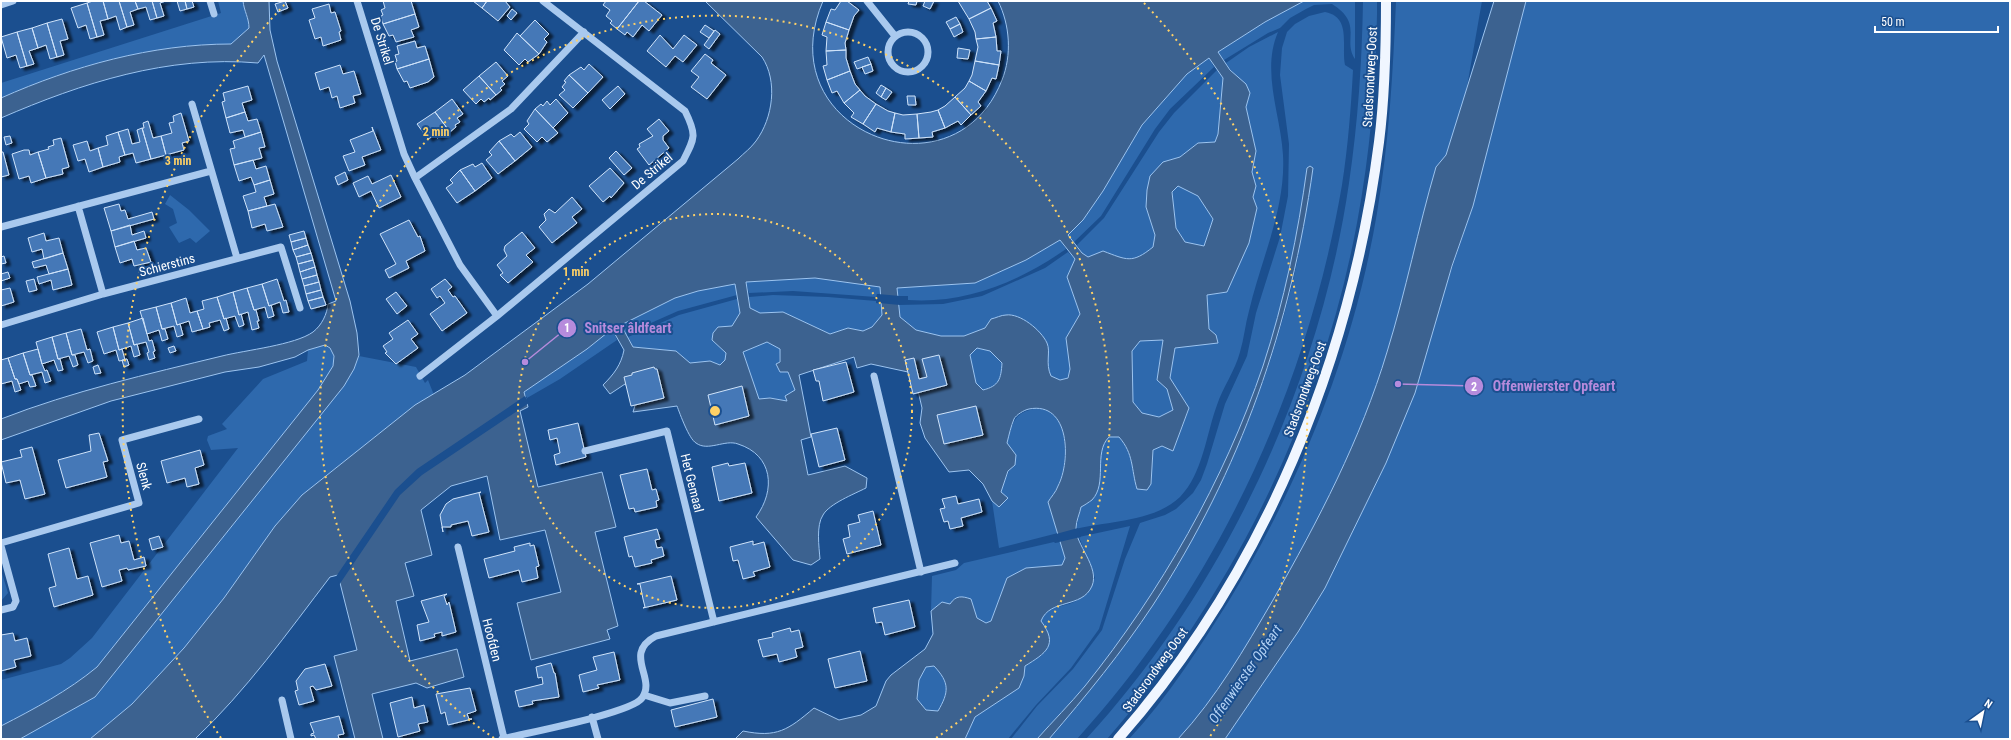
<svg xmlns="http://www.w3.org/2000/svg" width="2011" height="740" font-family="'Roboto Condensed',sans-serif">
<defs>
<filter id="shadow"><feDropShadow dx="4.5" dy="2.5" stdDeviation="1" flood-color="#0009"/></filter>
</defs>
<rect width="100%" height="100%" fill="#1b4f8f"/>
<!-- green -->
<path fill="#2e69ad" d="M218,1H243C244,11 249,18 249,28L231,44C152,44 72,66 1,98V83L221,13Z
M1304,1H1355V59C1342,40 1364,24 1332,4L1314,5L1306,9L1290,18L1280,28L1268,33L1224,60L1218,52L1265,22Z
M1363,1H1377V14C1376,84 1370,154 1357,223C1322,411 1233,596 1107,739H1086C1224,589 1320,384 1349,183C1358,122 1362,62 1363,1Z
M1396,1H1482L1465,98L1446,155L1436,167C1418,228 1406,291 1387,352C1361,439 1318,521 1273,600C1245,648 1216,698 1178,739H1129C1168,697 1200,647 1230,599C1301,481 1354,350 1377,213C1389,143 1393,72 1396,1Z
M1526,1H2010V739H1225L1298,632L1325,588L1386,463L1473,206Z
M1325,12C1352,17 1341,46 1345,65L1353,70C1351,108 1348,147 1342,185C1307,390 1217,585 1077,739H1049C1086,696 1122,652 1153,605C1220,502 1269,387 1296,267C1303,236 1304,199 1307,168C1298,234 1284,302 1263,366C1224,481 1161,591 1085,686C1070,704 1053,721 1037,739H1011L1037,706L1073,669L1102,630L1125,559L1140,523L1165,515L1176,509L1193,493L1201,480L1207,464L1225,404L1247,356L1256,313L1280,237L1288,196L1289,144L1280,75L1282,48L1287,32L1295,24L1309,16Z
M1278,32C1261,72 1281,115 1283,155C1286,209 1261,259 1249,311C1245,325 1244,339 1240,352C1235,371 1223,387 1217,405C1206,435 1203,473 1180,497C1154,522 1107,521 1076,529L1081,507C1085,505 1089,502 1092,500C1108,483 1093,453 1109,437H1119C1130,450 1132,462 1134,478L1151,483L1153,450L1162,446L1173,451L1189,409L1170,378L1175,348L1216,335L1209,329L1207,295L1227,292L1249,243L1257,208L1253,197L1256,186L1252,172L1256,151L1246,107L1250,93C1242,82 1232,73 1226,63L1249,47Z
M1209,58L1214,67L1170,109L1155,129L1101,216L1074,242L1068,235L1083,220L1103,191L1142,125L1187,74Z
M1217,70L1223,78L1218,134L1215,142L1198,143L1180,157L1163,162L1146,207L1155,235L1153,247C1132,264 1127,260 1103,251L1088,257L1082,253L1077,245L1104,218L1159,132L1174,113Z
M1178,185L1198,196L1213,219L1204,246L1185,242L1176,228L1172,193Z
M170,195L189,210L210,231L196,243L190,238L179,243L169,227L177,223L173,209L165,204Z
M1060,240L1066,249C1019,282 965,304 908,300V296H898L897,288L975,283L1026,260Z
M1068,252L1075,259L1067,277L1080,314L1066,338L1071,369L1067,378L1060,380L1051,376L1047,368L1048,344L986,328L964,336H941L916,330L900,317L898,305L943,304L982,296L1045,268Z
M815,278L880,286V294H877L876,297L793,291L749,293L746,282Z
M735,284L737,295L678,311L626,334L620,325L675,298L698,291Z
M773,295L828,297L876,301V303L881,304L882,315L872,327L863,331L848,328L830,334L783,312L760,314L750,308L749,297Z
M737,299L740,313L732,326L718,327L712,340L726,353V360L720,365L710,361L690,363L676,351L633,347L628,337L679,315Z
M612,329L617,340L560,379L527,398L524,392L587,349Z
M1163,340L1157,380L1167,389L1173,410L1159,417L1142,413L1133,402L1132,350L1140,341Z
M767,342L780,349L779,362L776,364L788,372L796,390L787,401L770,398L759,400L743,352Z
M325,345C344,358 327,377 318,390L97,667C68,691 34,709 1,726V680L61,664L70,658L92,638L238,448L211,450L207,440L208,436L227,429L222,424L263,379L307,361L308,350Z
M977,348L990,351L1002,364C1001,379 999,386 983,390L976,383L970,355Z
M359,356L416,367L425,383L428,380L434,395L415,405L302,495L275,526L224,598L184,648L132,704L90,739H20L95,697L344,386L354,369Z
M1037,408C1042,409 1048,410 1052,413C1069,427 1067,467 1058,486C1056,492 1051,497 1048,502L1058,533L999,548L992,501L999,506L1000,492L1016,455L1007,443C1013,422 1013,413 1037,408Z
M1130,526L1099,629L1071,668L1036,705L1008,739H965L975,717L1018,688L1024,676L1025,666L1042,655L1047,629L1041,621C1048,605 1061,608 1074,602C1082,599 1089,585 1095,578L1079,537Z
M1054,542L1055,543L1061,542L1065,558L1062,565L1026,568L1007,578L991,621L986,623L977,618L971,599L931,611L932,576L956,570L964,563Z
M1,570L8,593L1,601Z
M934,666C950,683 949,692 938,712L926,710L917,699L919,680L926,667Z"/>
<!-- water -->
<path fill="#3c6290" stroke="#9cc4f0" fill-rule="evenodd" d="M243,1H269L270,30L277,61L350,301L357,333L359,355L354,369L344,386L95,697L20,739H1V726C34,709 68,691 97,667L318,390L333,366L334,356L330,348L325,345L308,350L295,357L259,367L225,372L111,401L1,440V419C73,391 148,374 222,356C246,350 295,345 313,332C322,325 327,314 328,304L336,301L264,55L258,63C168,55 82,83 1,118V98C73,66 152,44 231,44L249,28C249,18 244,11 243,1Z
M705,1H823C767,131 954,203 1002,80C1012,55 1010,25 998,1H1304L1265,22L1218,52L1230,70L1246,84L1250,93L1246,107L1256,151L1252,172L1256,186L1253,197L1257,208L1249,243L1227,292L1207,295L1209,329L1216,335L1218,343L1175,348L1170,378L1189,408L1173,451L1162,446L1153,450L1151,484L1147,490L1137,489C1131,469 1134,454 1119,437H1109C1093,453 1108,483 1092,500C1089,502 1085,505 1081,507C1080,513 1076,521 1076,528C1075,544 1100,567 1092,586C1082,609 1050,598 1041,621C1059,645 1046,653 1025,666L1024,676L1019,688L975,717L965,739H735L743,731C777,738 788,730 814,708L839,720L861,715L876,706L886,681L891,675L925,649L933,634L931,611L942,602L950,604C956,595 962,596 971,599L977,618L986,623L991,621L1007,578L1026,568L1062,565L1065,558L1048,502C1051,497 1056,492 1058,486C1071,461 1070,401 1029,409C1024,410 1016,415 1014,419C1011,426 1009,435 1007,443L1016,455L1015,465L1008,471L1001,492L1008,498L999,507L992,501L983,484L969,470L949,472L925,438L920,423L922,408L916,382L908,372L871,364L857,368L854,357L799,375L811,437L801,440L808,475L845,466L867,478L866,488C854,494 829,504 823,515C816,525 819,547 820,559L811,565L793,560L756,517C776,490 773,455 738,444C725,439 708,452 696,443C689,439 680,414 677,406L633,412L637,399L625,384L610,394L603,385C614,374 621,365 624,350L612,329L587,349L524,392L528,407L520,411L538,487L602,472L616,527L595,532L618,626L607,630L610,639L531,660L517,603L561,592L545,530L500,540L487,476L451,486L421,510L432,555L405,563L414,596L396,601L410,661L457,649L464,677L427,688L416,683L372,694L383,739H355L334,656L357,650L338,575L330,577C288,632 246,691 195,739H90L132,704L184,648L224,598L275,526L302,495L415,405L465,375L588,284L738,159C744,153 751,148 756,141C773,118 778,81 762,57ZM1209,58L1223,78L1218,134L1215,142L1198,143L1180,157L1163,162L1150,176L1147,190L1146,207L1155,235L1153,247C1132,264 1127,260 1103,251L1088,257L1082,253L1068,235L1083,220L1103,191L1142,125L1187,74ZM1178,186L1198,196L1213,219L1204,246L1185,242L1176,228L1172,192ZM1060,240L1075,259L1067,277L1080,314L1066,338L1070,369L1068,378L1060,380L1051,376C1045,363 1051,352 1047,343C1041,330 1020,313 1006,315C1001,315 996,318 991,319L985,328L964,336H941L916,330L900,317L897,288L975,283L1026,260ZM815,278L880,287L882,315L872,327L863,331L848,328L830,334L783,312L760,313L750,308L746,282ZM735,284L740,313L732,326L718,327L713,333L712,340L726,353L725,360L720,365L710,361L690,363L676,351L633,347L621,325L675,298L698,291ZM1163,340L1157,380L1167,389L1173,410L1159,417L1142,413L1133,402L1132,351L1140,341ZM767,342L780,349V362L776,364L780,372H788L795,390L785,396L787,401L770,398L759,399L743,352ZM977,348L990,351L1002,363C1001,379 999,386 983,390L976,383L970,355ZM934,666C950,683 949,692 938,711L926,710L917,699L919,680L926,667Z
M1494,1H1526L1473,206L1452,266L1415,393L1386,463L1325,588L1298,632L1225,739H1178C1216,698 1245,648 1273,600C1318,521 1361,439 1387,352C1406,291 1418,228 1436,167L1446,155Z
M1310,166L1313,168C1291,326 1241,470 1153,605C1122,652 1086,696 1049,739H1037C1053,721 1070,704 1085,686C1161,591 1224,481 1263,366C1284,302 1298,234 1307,168Z"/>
<!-- pier -->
<path fill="#1b4f8f" d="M878,294L900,296V305L879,303Z
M525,396L529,403L422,475L400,495L339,585L337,577L335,578L395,490L417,469Z
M1078,528L1081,537L1059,542L1056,534Z"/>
<!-- building -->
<path fill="#4478b7" stroke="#cfe3fa" filter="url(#shadow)" d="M93,1H103L108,19L100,21L104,35L97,37L87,3Z
M103,1H119L127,27L120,30L116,16L108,19Z
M119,1H135L138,9L130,12L134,25L127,27Z
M135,1H152L157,18L150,20L146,7L138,9Z
M152,1H166L160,3L164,16L157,18Z
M177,1H185L187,9L180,11Z
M185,1H192L194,7L187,9Z
M285,1L288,8L278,12L275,4Z
M383,1H411L415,14L383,24L381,16L383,15L381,10L385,8Z
M473,1H487L482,8Z
M487,1H505L510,7L498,21L482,8Z
M606,1H639L617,29L610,23L612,21L606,16L610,10L603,5Z
M639,1H644L662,15L649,31L642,25L633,37L627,32L625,35L617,29Z
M841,1H847L859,10L854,16L849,30L826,22L831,9L835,10Z
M909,1H917L916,5L908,4Z
M925,1H934L930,9L923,6Z
M958,1H987L991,8L969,19Z
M87,3L97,37L90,39L86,25L78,28L71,8Z
M329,4L331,13L335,12L341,31L339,32L341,40L323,46L321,37L315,39L309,20L315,18L312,9Z
M991,8L997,21L993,23L996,37L976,39L975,32L969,19Z
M512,9L517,13L511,20L507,16Z
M415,14L419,27L411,30L414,37L396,42L393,35L389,36L383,24Z
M956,17L960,24L950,29L946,22Z
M62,19L68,39L60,41L64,55L57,57L47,23Z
M535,20L549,34L544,39L547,42L539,54L520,36Z
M826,22L849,30L845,43L846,50L826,51L827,37L822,35Z
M47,23L57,57L50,59L46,45L38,48L32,28Z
M960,24L963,32L954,37L950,29Z
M705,25L714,31L709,38L700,32Z
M32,28L38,48L29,51L34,64L27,66L17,32Z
M715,30L720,34L709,49L704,45Z
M17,32L27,66L20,68L16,55L7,58L1,37Z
M517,33L539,54L528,62L525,59L519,65L504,50Z
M660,35L673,49L684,35L697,45L683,62L675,56L666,67L647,51Z
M996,37L997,51H1001L999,65L975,61L978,47L976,39Z
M415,41L417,48L425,46L429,59L397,69L395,62L397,61L395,55L399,54L397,46Z
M958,48L970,50L968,59L957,58Z
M846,50V58L850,71L827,80L823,66L827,65L826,51Z
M705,54L713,60L711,63L726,75L707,99L691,87L699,77L691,71Z
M868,57L871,64L857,69L854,62Z
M429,59L434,77L428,82L410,88L407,81L404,82L397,69Z
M975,61L999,65L996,79L992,78L986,91L969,81L972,75Z
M496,62L508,76L502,81L505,84L500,88L502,90L496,95L479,76Z
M589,64L603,77L588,93L569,75L581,67L584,70Z
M871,64L873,71L865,74L862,67Z
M340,65L343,74L354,71L361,94L353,96L355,103L340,108L337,96L332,98L329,87L320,90L315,73Z
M850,71L855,84L860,90L844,103L837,91L832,93L827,80Z
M569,75L588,93L573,108L559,95L565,90L562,87L566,82L564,81Z
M479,76L496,95L490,100L489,98L484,102L481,99L476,104L463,90Z
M969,81L986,91L978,102L981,106L971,115L955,97L965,88Z
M881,85L886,88L881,97L876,93Z
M248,86L252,100L242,103L245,112L226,118L222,102L225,101L223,93Z
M618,86L625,94L610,109L602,100Z
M886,88L892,92L886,100L881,97Z
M860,90L865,96L876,104L863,124L851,117L854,113L844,103Z
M907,96H915L916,105H908Z
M955,97L971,115L961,125L958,121L945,128L938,110L945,106Z
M452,99L463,114L457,118L460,122L455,125L456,127L450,132L435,112Z
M556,99L568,113L553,128L535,109L541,104L543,106L547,101L550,105Z
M876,104L888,111L895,113L891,132L877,128L875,132L863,124Z
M535,109L558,133L547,142L542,137L537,142L524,129L529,124L527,121Z
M938,110L945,128L932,132L933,137L919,138L917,114L931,112Z
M245,112L248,121L257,119L261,132L245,137L243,130L230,133L226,118Z
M435,112L450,132L437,138L435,135L428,139L417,124Z
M181,113L189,141L182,143L184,150L166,155L161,136L172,133L169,123L174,122L173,116Z
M895,113L903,115L917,114L919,138L905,139V134L891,132Z
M659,119L669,131L663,136V140L669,148L649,165L637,149L640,147L639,144L653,136L647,129Z
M148,121L153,138L161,136L166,155L151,159L142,128H144L143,123Z
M372,127L381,150L362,157L365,165L349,171L343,156L355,152L350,140L373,131Z
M142,128L151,159L136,163L133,153L125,155L118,132L128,129L132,144L140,142L137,130Z
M118,132L125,155L119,157L120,162L103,167L98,148L108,145L106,136Z
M261,132L265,147L259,148L262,158L234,165L230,149L235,148L233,141Z
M520,132L532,147L515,161L499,141L511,134L514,137Z
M10,136L12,143L6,145L4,137Z
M61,138L69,167L62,169L63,174L46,178L38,152L49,149L48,147L54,145L53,140Z
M87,141L90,151L98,148L103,167L89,172L85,159L78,161L73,145Z
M499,141L515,161L498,174L486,160L492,155L489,152Z
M24,150H29L30,155L38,152L46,178L31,183L29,176L19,179L12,154Z
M616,151L632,168L624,175L609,158Z
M1,152H3L9,175L1,177Z
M253,160L256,169L266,166L270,180L254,185L251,177L239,181L234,165Z
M482,163L492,178L475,191L460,170L473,164L475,167Z
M610,168L624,183L611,198L610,196L603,202L589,186Z
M460,170L475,191L457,203L446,188L453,183L450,180Z
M345,172L348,180L338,185L335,177Z
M391,175L401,197L379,208L371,191L359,197L353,183L368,176L372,184Z
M270,180L274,194L264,197L267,206L248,211L243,196L256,192L254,185Z
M572,197L582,209L572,217L577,223L552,243L539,227L546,220L544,214L549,209L555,213Z
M119,204L121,211L125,210L128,219L152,212L154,219L111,231L104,208Z
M275,204L283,227L267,231L265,224L252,228L248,211Z
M409,220L418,237L420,236L425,251L406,261L409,268L389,278L385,270L396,264L380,234Z
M130,225L132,235L144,231L146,238L115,247L111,231Z
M304,231L306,238L291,242L289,235Z
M522,232L535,248L526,255L533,262L508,283L500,275L503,273L497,265L507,256L504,250L505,246Z
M44,233L46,241L59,238L63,253L44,259L42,249L32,252L28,238Z
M306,238L308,245L293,250L291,242Z
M134,241L137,250L146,248L151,262L134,266L132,259L120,263L115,247Z
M308,245L311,253L296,257L293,250Z
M63,253L68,269L49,274L46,265L34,268L32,262Z
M311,253L313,260L298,264L296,257Z
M4,256L6,263L1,264V257Z
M313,260L315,267L300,272L298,264Z
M315,267L317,275L302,279L300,272Z
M68,269L72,285L53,290L51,280L39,284L37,277Z
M8,272L10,278L1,281V274Z
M317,275L319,282L304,286L302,279Z
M34,279L37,290L29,292L26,281Z
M277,279L284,301L286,300L289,312L283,313L280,302L269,306L262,284Z
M445,279L452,287L448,290L453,297L455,296L467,313L442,331L430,314L445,303L440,296L437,298L431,289Z
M319,282L321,290L306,294L304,286Z
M262,284L269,306L271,305L274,316L268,318L265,307L254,310L247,288Z
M10,288L14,302L1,306V290Z
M247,288L254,310H256L259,321H257L259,328L252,330L248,312L239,315L233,292Z
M321,290L323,297L308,301L306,294Z
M233,292L239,315L241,314L244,325L239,327L235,316L224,319L217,297Z
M396,292L407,306L397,314L386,299Z
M217,297L224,319L226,318L229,329L224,331L220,320L209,323L210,327L203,329L197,311L204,309L202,301Z
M323,297L326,305L311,309L308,301Z
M186,298L190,313L197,311L203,329L192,332L189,321L177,325L171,303Z
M171,303L177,325L180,324L183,335L177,337L174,326L162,329L156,307Z
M156,307L162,329H165L168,339L162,341L159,330L147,334L140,311Z
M143,318L147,334L149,341L152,340L155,351L153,352L155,358L149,360L147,353L149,352L146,342L134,345L128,323Z
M408,320L418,334L411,339L418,348L396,364L385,353L387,352L383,346L393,339L389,333Z
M128,323L134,345L137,344L140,355L134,357L131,346L119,350L113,327Z
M113,327L119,350L122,349L125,360L119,361L116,350L104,354L97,332Z
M81,329L87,350L90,349L93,361L88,363L84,352L72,355L66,333Z
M66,333L72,355H75L78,365L73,367L69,356L58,359L52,337Z
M52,337L58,359H60L63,370L58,371L54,360L42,364L36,342Z
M174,346L176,351L170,353L168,348Z
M38,349L42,364L45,371L47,370L51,381L45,383L42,372L30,375L23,353Z
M23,353L30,375H32L36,386L30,387L28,381L19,384L17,379H15L8,358Z
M939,355L947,385L913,394L905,360L914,358L919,379L927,377L922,359Z
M8,358L15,379H17L21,390L15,392L12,381L1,384V360Z
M127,359L129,365L124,367L122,360Z
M846,362L854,392L823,401L819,381H816L813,370Z
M98,365L101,373L95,374L93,367Z
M654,367L655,369H657L664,398L631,406L624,377L632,375V373Z
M742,386L749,416L715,425L708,395Z
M976,406L983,435L944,444L937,415Z
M578,423L586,457L556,465L554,455L560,453L557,438L550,440L548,430Z
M837,428L845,460L819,467L811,434Z
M99,433L108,461L103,462L107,477L66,488L58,460L91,451L89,435Z
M32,447L45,494L25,499L20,480L6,483L1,462L22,457L20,450Z
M200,450L204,465L195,468L199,484L187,487L185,478L167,483L161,461Z
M728,463L729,466L745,463L752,493L719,501L712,467Z
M647,469L652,490L656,489L659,500L656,501L657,507L635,512L634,508L629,509L620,475Z
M481,492L479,493L489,532L472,536L468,521L451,525V527H442L443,532L440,515L446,504L453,499Z
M956,496L958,504L979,499L982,512L961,518L963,526L950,529L948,521L944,522L940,509L945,508L942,499Z
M873,511L881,545L847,554L843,539L850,537L848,525L860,522L858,515Z
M657,529L660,539L655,540L657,548L662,547L664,556L651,560L652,563L635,567L632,556L629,557L624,537Z
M119,535L121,543L129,541L134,560L144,557L146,566L128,570L127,568L119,570L122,581L102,587L90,543Z
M159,536L163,547L152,550L149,539Z
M753,541V545L764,542L770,567L753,572L755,576L743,579L738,560L733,561L730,547Z
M530,543V546L534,545L539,566L536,567L538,578L522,582L519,570L489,578L484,559L515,551L514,547Z
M69,548L77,579L88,576L93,595L54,607L49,588L56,586L48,554Z
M671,576L677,600L643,608L645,607L643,599L640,584H637Z
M447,594L444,596L447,605L449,602L456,632L442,636V632L434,634L435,637L420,641L417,625L429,622L421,601Z
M909,600L915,627L885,635L882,622L876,623L873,608Z
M790,628L791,632L799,630L803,647L795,649L797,657L779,662L777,654L763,657L758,640L773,637L772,633Z
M13,633L15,641L27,638L31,656L14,660L16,667L1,671V635Z
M860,651L867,681L835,688L828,659Z
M614,652L620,680L597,685L599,688L583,692L579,675L597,670L593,657Z
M551,663L554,673H555L559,697L532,701L533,704L519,707L515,691L543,684L542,677L538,678L536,667Z
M325,664L332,686L316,690L313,686L310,687L314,701L299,705L295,691L298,690L296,681L305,669Z
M470,688L476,711L467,714L469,719H472L448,725L445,712L441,714L436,694Z
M412,697L414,708L424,705L428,722L418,724L420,731L398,737L390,703Z
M713,699L717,717L675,727L671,710Z
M339,716L344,734L338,735L339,739H316L314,735L311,736V734L314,733L310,723Z"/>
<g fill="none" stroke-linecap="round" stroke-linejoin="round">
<!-- minor -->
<path stroke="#a9c9ee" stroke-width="7" d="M210,1L214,14
M357,1L404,154L415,178L460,265L497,316L683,161C695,138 697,135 685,111L543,1
M867,1L895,36
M1,5L13,1
M888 52a20 20 0 1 1 40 0a20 20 0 1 1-40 0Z
M192,104L237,258
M415,178L511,109L584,32
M78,206L103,294
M1,227L211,171
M1,325L103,294L281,247L300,308
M420,376L497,316
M874,376L921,572
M585,451L667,431L714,622
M1,543L139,503L122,440L199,419
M1,546L16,601L13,607L1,610
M458,547L504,738
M644,695L670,703L705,696
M282,700L291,739
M592,717L598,739
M502,739C526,733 632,713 642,698C657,678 622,654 656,636L955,563"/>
<!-- major -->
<path stroke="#f0f6ff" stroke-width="10" d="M1118,739C1264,573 1351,360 1379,142C1385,95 1386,48 1386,1"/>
</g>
<!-- distance rings -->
<g fill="none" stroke="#ffd166" stroke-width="2" stroke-dasharray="2 4">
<circle cx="715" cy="411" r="197"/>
<path d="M494 738A395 395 0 1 1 936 738"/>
<path d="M221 738A592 592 0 0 1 286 3M1144 3A592 592 0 0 1 1209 738"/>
</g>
<g text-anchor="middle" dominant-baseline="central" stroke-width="4" stroke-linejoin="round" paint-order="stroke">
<!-- street labels -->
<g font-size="13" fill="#fff" stroke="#1b4f8f">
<text transform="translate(382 41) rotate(73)">De Strikel</text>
<text transform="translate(1370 77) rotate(-87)">Stadsrondweg-Oost</text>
<text transform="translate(652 171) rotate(-40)">De Strikel</text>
<text transform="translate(167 265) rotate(-15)">Schierstins</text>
<text transform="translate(1305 389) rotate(-70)">Stadsrondweg-Oost</text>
<text transform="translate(144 476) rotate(75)">Slenk</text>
<text transform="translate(692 483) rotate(76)">Het Gemaal</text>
<text transform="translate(492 640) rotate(76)">Hoofden</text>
<text transform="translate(1155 670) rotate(-54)">Stadsrondweg-Oost</text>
</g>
<!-- water labels -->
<g font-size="14" font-style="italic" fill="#b5d3f5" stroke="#1b4f8f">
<text transform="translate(1245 674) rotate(-55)">Offenwierster Opfeart</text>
</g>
</g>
<circle cx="715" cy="411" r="6" fill="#ffd166" stroke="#1b4f8f" stroke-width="2"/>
<g font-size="12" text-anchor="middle" font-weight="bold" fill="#ffd166" stroke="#1b4f8f" stroke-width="4" stroke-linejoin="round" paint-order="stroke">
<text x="436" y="136">2 min</text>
<text x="178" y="165">3 min</text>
<text x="576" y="276">1 min</text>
</g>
<!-- callouts -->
<path fill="none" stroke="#b68bdc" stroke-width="1.5" d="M525 362L567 328M1398 384L1474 386"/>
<g fill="#b68bdc" stroke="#1b4f8f" stroke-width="1.5">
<circle cx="525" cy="362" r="4"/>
<circle cx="1398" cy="384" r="4"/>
<circle cx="567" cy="328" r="10"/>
<circle cx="1474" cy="386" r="10"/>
</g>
<g font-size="12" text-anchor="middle" font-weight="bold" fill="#fff">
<text x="567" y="332">1</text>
<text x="1474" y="391">2</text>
</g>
<g font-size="14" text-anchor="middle" font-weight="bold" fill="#b68bdc" stroke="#1b4f8f" stroke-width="4" stroke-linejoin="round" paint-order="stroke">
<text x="628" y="333">Snitser âldfeart</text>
<text x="1554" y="391">Offenwierster Opfeart</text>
</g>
<!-- border -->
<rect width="2011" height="740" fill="none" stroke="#ffffff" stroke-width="4"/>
<!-- north arrow -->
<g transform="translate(1983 712) rotate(33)" stroke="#1b4f8f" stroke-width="3" paint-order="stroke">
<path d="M0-3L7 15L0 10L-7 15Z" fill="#ffffff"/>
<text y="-6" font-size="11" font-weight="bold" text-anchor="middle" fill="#ffffff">N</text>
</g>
<!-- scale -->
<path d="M1875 26v6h123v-6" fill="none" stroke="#ffffff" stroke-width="2"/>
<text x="1881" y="26" font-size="12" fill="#ffffff" stroke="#1b4f8f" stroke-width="3" paint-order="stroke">50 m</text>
</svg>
